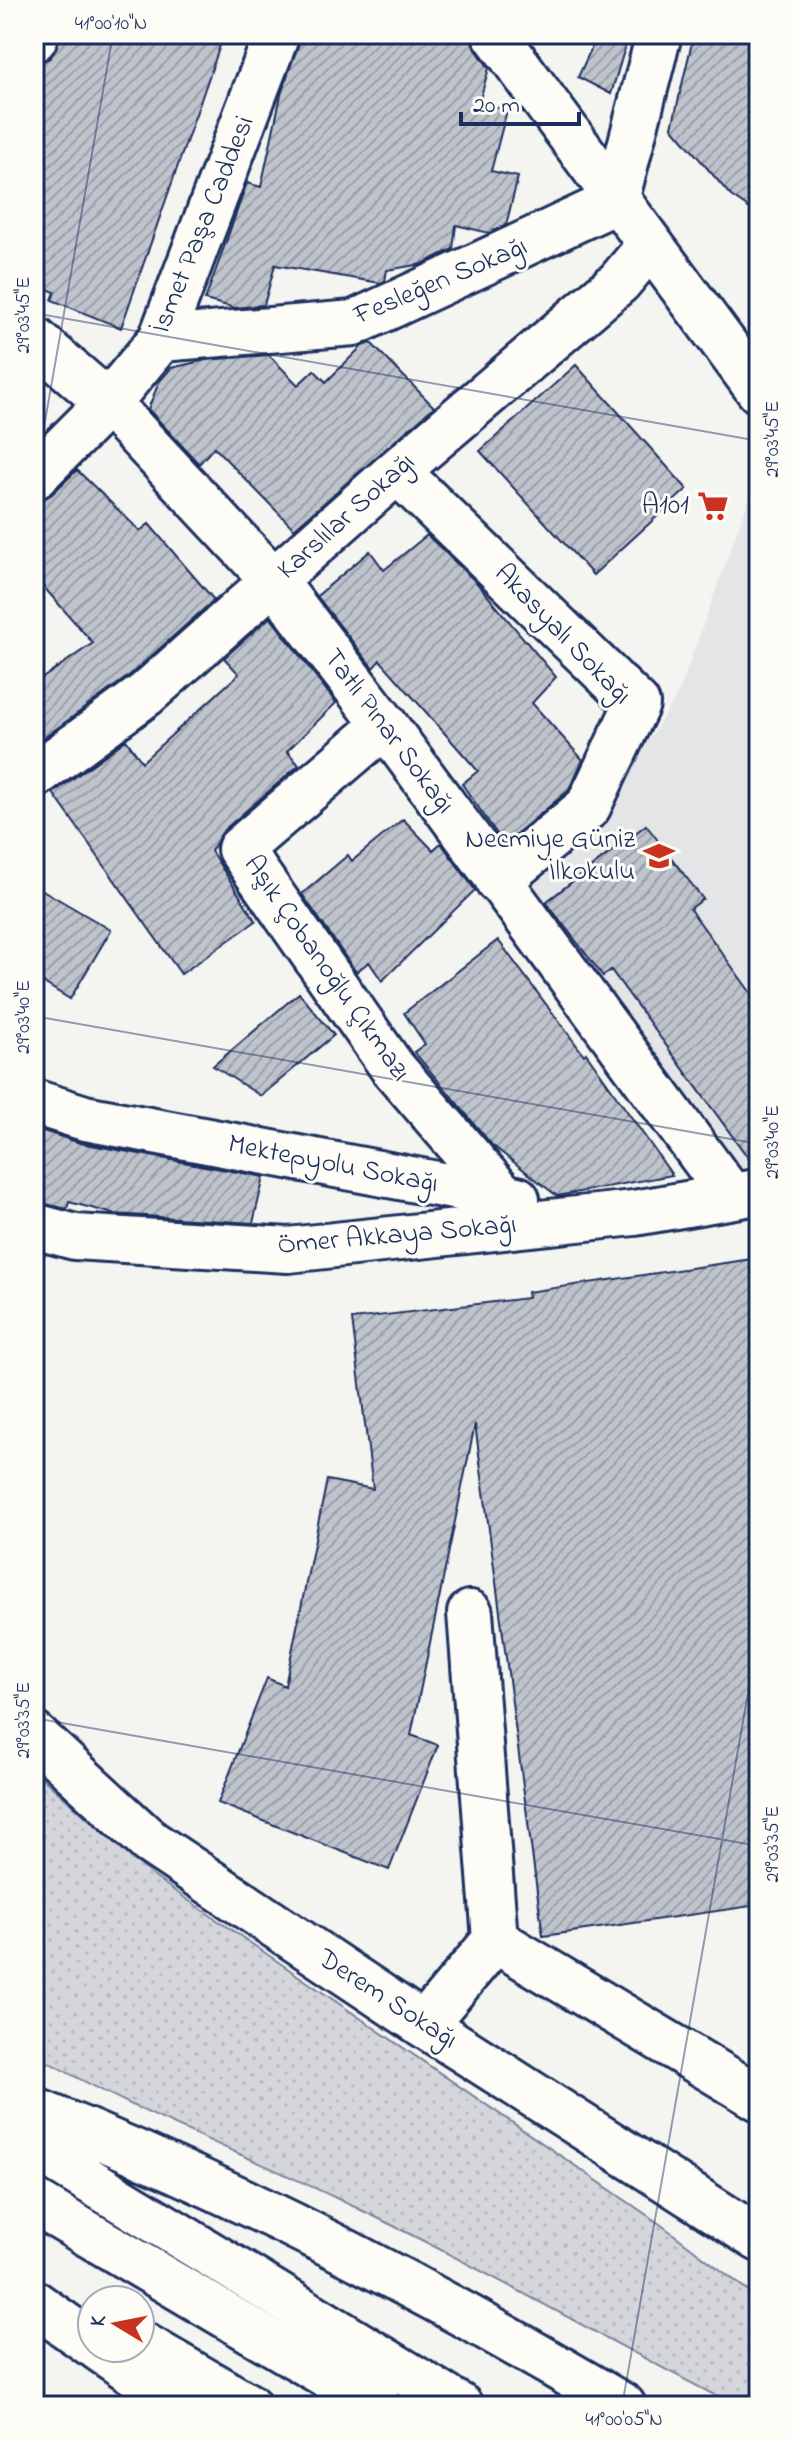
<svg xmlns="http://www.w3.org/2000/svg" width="793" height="2440" font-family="'Indie Flower',sans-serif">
<defs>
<pattern id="green-dots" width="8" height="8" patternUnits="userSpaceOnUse" patternTransform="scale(2)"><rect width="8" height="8" fill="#d4d6db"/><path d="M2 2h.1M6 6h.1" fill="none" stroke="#b5b8be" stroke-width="1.8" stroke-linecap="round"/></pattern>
<pattern id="building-hatch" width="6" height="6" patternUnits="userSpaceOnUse" patternTransform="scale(2)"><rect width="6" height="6" fill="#bfc3cc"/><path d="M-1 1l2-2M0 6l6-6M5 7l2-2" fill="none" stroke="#9a9fa9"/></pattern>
</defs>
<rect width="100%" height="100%" fill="#f4f4f1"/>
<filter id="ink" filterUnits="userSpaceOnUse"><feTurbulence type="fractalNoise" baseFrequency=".0125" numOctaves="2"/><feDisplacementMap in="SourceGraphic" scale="16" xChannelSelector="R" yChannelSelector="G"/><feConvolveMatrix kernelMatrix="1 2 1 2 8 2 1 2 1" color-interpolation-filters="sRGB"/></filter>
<g filter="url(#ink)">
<!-- built -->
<path fill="#e4e5e6" d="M754,484L759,486V1170L741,1174L524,886L596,825L679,692Z"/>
<!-- green -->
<path fill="url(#green-dots)" stroke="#78829c" stroke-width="2" d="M34,1771L153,1876L660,2224L759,2299V2406H736C602,2338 472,2262 336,2198C235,2150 131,2110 34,2054Z"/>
<!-- building -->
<path fill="url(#building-hatch)" stroke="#1b2f5e" stroke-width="2" d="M60,34H224L121,328L52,300L55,292L34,284V63L50,58Z
M301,34H470L475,48L489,68L479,103L507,110L491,171L518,177L506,225L489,233L456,225L453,249L422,264L387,270L385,281L380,283L275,265L264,305L235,308L205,300L247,183L261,187L281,95Z
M598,34H629L611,94L578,77Z
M694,34H759V215L731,196L672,127Z
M371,343L434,407L294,529L214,447L199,464L148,409L159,382L171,368L206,360L269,355L298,385L314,370L326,382L362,346Z
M576,365L687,489L593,575L480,451Z
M77,470L140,531L149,524L214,600L130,675L34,745V684L93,643L34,576V501L51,495Z
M427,535L476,582L556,677L532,703L583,760L568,791L504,844L462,784L478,771L380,660L373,668L317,596L370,551L384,570Z
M270,617L336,703L287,751L299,765L224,830L211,851L256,921L181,974L53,793L126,740L142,762L239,674L224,658Z
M403,819L433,850L441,843L475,890L382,981L369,962L356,972L302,894L348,855L352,861Z
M646,825L703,899L690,909L759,1004V1168L755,1167L611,970L603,976L546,902Z
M34,885L111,930L70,999L34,977Z
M498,940L584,1055L586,1053L672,1175L557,1196L492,1145L414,1052L425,1044L404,1013Z
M299,993L334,1035L261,1096L213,1066Z
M34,1128L80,1143L264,1177L253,1223L114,1214L69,1202L67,1209L34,1201Z
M759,1258V1905L543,1936L475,1424L411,1735L438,1745L389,1870L218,1803L267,1678L285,1686L327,1480L373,1489L352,1319L528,1298L527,1292Z"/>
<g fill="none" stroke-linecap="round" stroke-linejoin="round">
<defs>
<path id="minor" d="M495,34L759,391
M34,39L36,34
M34,339L108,403L275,582L385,725L731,1196
M161,339L354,323L616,201L659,34
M397,471L637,704L588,807L498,881
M34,477L108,403L161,339L277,34
M385,725L240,849L392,1067L505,1198
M34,776L146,694L397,471L619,282L650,245
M34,1102L85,1118L517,1199
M34,1226L75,1237L288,1250L634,1213L757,1192
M34,1735L150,1842L424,2025L759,2239
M495,1940L759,2098
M424,2025L495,1940L470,1613
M34,2202L379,2406"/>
<path id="highway" d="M34,2110C239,2191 434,2293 623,2406
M34,2147L460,2406
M34,2303L92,2344
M140,2343L248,2406
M98,2348L182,2406"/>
</defs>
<!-- minor casing -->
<use href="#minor" stroke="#1b2f5e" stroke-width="50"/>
<!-- highway casing -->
<use href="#highway" stroke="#1b2f5e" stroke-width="50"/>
<!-- minor -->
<use href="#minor" stroke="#fdfcf7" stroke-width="44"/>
<!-- highway -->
<use href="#highway" stroke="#fdfcf7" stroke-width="44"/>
</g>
</g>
<!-- ticks -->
<path fill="none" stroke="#1b2f5e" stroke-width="2" stroke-opacity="0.45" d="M34,313L759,441M34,484L113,34M34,1016L759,1144M34,1718L759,1846M622,2406L759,1631"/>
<!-- icons -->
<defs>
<symbol id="supermarket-bare" viewBox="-9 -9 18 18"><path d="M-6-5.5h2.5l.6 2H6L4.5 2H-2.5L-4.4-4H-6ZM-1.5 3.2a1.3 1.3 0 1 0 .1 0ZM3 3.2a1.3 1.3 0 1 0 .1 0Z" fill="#c8321e" stroke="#fdfcf7" stroke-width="2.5" paint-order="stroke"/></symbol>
<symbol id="school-bare" viewBox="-9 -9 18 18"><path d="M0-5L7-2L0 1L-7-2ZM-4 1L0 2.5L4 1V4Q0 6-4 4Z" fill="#c8321e" stroke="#fdfcf7" stroke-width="2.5" paint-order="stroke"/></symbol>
</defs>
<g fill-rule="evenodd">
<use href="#supermarket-bare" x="691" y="484" width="44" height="44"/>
<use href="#school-bare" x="637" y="834" width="44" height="44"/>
</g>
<g text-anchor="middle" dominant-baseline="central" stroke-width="6" stroke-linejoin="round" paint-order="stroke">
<!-- street labels -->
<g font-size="28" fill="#1b2f5e" stroke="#fdfcf7">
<text transform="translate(204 225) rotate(-68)">İsmet Paşa Caddesi</text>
<text transform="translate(441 282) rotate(-23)">Fesleğen Sokağı</text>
<text transform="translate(347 517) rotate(-42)">Karslılar Sokağı</text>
<text transform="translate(562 635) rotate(46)">Akasyalı Sokağı</text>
<text transform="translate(388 732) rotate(53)">Tatlı Pınar Sokağı</text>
<text transform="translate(326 969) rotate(55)">Aşık Çobanoğlu Çıkmazı</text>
<text transform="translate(333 1165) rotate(11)">Mektepyolu Sokağı</text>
<text transform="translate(397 1236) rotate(-5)">Ömer Akkaya Sokağı</text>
<text transform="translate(387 2000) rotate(33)">Derem Sokağı</text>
</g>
<!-- poi labels -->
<g font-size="28" fill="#1b2f5e" stroke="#fdfcf7" text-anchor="end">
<text x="689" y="506">A101</text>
<text x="635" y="840">Necmiye Güniz<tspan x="635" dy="32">İlkokulu</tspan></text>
</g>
</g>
<!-- margin -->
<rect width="793" height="2440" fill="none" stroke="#fdfcf7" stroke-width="88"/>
<!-- north arrow -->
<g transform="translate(116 2324) rotate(280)"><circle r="38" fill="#fdfcf7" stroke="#a3aaba" stroke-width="2"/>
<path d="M0-6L14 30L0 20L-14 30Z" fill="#c8321e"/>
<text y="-12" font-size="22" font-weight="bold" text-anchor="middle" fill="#1b2f5e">K</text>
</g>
<!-- scale -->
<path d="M461 112v12h118v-12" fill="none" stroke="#1b2f5e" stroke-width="4"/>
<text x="473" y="112" font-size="24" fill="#1b2f5e" stroke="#fdfcf7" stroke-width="6" paint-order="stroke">20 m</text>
<rect x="44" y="44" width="705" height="2352" fill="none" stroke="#1b2f5e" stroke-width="3"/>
<g font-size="20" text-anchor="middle" fill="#1b2f5e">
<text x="111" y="29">41°00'10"N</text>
<text transform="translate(22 315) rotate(-90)" y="7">29°03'45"E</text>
<text transform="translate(771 439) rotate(-90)" y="7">29°03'45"E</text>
<text transform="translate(22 1017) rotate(-90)" y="7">29°03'40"E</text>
<text transform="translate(771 1142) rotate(-90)" y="7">29°03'40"E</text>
<text transform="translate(22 1720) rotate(-90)" y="7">29°03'35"E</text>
<text transform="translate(771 1844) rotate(-90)" y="7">29°03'35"E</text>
<text x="624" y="2425">41°00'05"N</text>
</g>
</svg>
